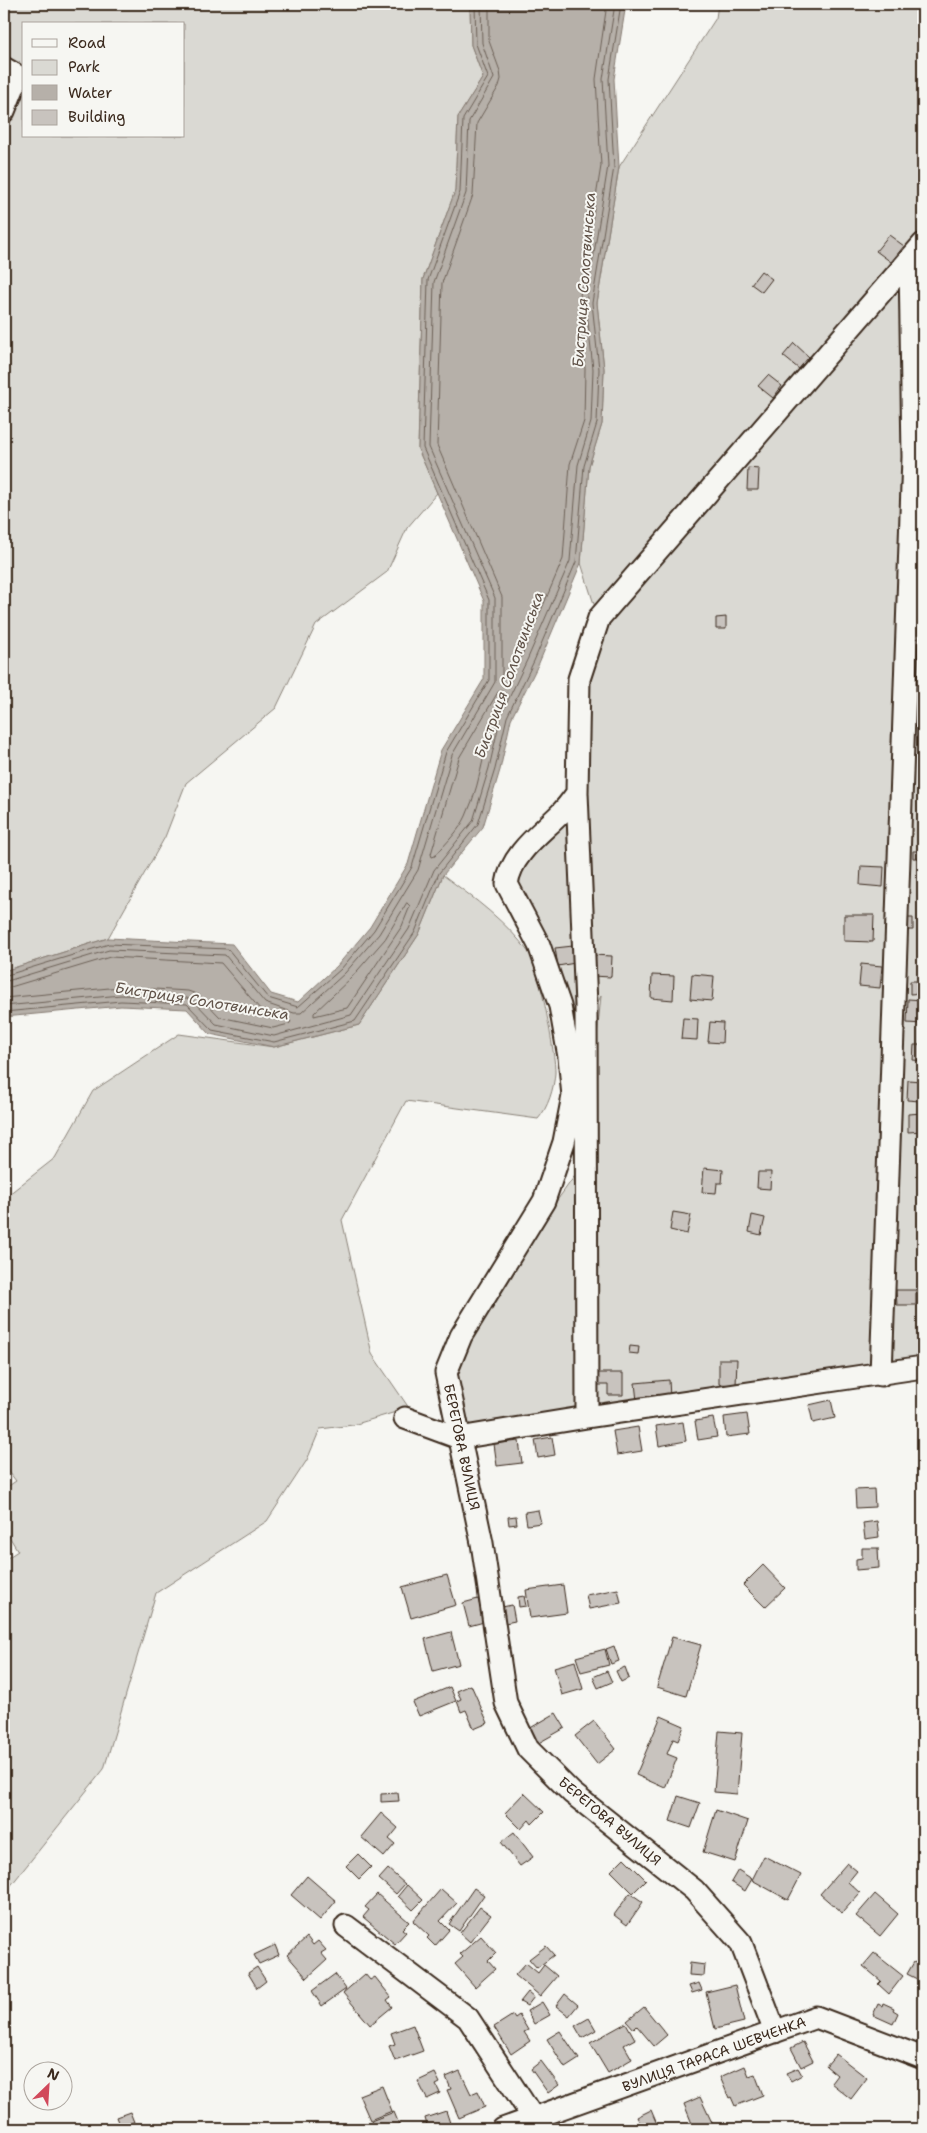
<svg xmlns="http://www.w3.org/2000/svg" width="927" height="2133" font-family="'Shantell Sans',sans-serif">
<rect width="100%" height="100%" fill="#f6f6f2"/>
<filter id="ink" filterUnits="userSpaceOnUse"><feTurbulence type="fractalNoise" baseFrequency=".02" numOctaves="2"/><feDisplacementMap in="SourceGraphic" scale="10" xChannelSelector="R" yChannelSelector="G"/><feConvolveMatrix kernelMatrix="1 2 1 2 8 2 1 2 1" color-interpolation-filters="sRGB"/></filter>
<g filter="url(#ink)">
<!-- green -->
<path fill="#dad9d3" stroke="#8a8278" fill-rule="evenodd" d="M4,4H470L471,45L483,77L458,117L455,191L423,279L418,449L437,493L407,528L387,572L316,625L276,708L186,783L165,837L108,938L4,971ZM24,24H184V136H24Z
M718,4H923V1362L461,1432L449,1372L527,1242L592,1152L593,1077L601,996L577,1043L569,1003L545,932L527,911L514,884L527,851L565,814L580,692L600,623L581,563L589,466L602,424L604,369L597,303L619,167L716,18Z
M443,875C475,899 507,922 530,954C539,967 556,1056 555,1073C554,1088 548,1108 538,1119L406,1101L342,1220L372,1354L409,1408L353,1425L320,1429L307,1460L267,1521L156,1593L104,1769L4,1894V1560L18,1551L4,1528V1489L16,1481L4,1465V1198L55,1158L93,1091L179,1034L274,1047L359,1025L419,934Z"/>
<!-- water -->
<path fill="#b6b0a9" stroke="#857a71" d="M470,4H626L614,79L619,167L597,303L604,369L602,424L589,466L581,563L539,663L511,719L500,770L483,827L443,875L419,934L359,1025L274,1047L210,1034L187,1009L121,1006L4,1017V971L108,938L232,944L271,994L298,1002L337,966L370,927L408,864L441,750L484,679V601L418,449L423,279L455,191L458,117L483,77L471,45Z"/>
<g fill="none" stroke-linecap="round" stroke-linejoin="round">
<!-- shore -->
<path stroke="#6c6056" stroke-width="1" d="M489,4V41L500,71L501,79L499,86L477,123L473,195L442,283L437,445L502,597V685L505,687L522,655L563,559L570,464L584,421L585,369L579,302L601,166L596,79L607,4
M501,691L503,694C484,733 484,777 466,816C460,830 445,844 435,856L432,857L431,854L459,758L498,692Z
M407,903L410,906L402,926L347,1008L314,1016V1013L351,978L385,939Z
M4,976L109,944L228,949L268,998L298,1007L341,969L374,930L412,867L446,752L489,680V600L423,448L428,280L460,192L463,119L488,77L476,44L475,4
M4,982L109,950L225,955L265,1003L294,1013H301L345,973L379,934L418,870L452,755L495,682V598L429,447L434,282L466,193L469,121L494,78L482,43L481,4
M4,989L110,957L221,963L260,1009L289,1019L291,1022L289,1024L273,1028L220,1017L199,995L188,991L120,987L4,998
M4,1006L121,995L187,998L195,1002L216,1024L274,1036L351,1015L409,929L434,870L473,821L489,768L501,715L528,658L570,561L578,465L591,422L593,369L586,303L608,166L603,79L615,4
M4,1012L121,1001L187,1004L212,1030L274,1042L355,1021L415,932L439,873L478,824L495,769L507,717L534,661L576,562L584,466L597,423L599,369L592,303L614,167L609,79L621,4"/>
</g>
<!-- building -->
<path fill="#c8c3be" stroke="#3b2a1e" d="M889,235L904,246L891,262L876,251Z
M761,271L772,279L762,292L751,284Z
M794,343L809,357L799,369L783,356Z
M768,375L782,386L773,398L758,386Z
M748,468L759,469L758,490H747Z
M726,617V629H716V618Z
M913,851H923V858H913Z
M861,866L884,867L883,887L860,885Z
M844,915H874L873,942L844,941Z
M907,918H913V930H906Z
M573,946L575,963L558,966L555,948Z
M592,955L612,956L611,977L592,976Z
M861,964L882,966L880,988L859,986Z
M692,974L714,976L712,1001L690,999Z
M652,975L674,976L673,1000L651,998Z
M910,981H923V993L910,994Z
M908,999L923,1000V1024L907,1023Z
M683,1018L698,1019L697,1040L681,1039Z
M710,1022L723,1023L722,1043L708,1042Z
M914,1045H923V1061L913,1060Z
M908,1080L921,1081L920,1101L907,1100Z
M923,1113V1131L908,1132V1114Z
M704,1168L723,1170L722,1183H717L716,1193L702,1192Z
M758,1172H771L770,1189L757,1188Z
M673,1212L691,1215L687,1234L670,1230Z
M752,1215L765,1218L761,1235L749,1232Z
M896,1290H916V1305H897Z
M630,1346L639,1347L638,1354L629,1353Z
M719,1359H737L736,1385L719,1384Z
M593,1373H623V1395H608V1385H594Z
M669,1380L670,1398L637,1401L635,1383Z
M831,1400L835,1418L813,1423L809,1405Z
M747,1414L750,1434L726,1437L724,1417Z
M713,1418L717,1437L698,1440L695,1421Z
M683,1422L686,1441L659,1446L656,1426Z
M638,1427L642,1451L617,1455L613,1431Z
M552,1437L555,1455L538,1458L535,1440Z
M519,1441L522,1463L497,1466L494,1444Z
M874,1489L875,1507L856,1508L855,1490Z
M538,1510L541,1523L527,1525L525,1512Z
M516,1516L517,1524L509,1525L508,1517Z
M877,1521L879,1537L865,1539L863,1523Z
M862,1548H878L879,1568L856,1570V1559L862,1558Z
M763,1565L785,1588L765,1607L743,1585Z
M447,1575L456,1605L411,1618L402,1587Z
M563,1585L567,1613L530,1618L526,1590Z
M618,1589L621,1603L589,1609L586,1595Z
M524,1596L526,1606L519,1607L518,1597Z
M478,1599L484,1622L469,1626L463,1603Z
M512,1605L515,1621L505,1623L502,1607Z
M451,1632L459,1664L433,1671L425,1639Z
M672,1637L701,1645L686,1696L657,1687Z
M614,1646L619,1661L611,1664L606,1649Z
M605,1649L609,1665L581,1672L576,1657Z
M575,1661L583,1689L562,1695L554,1667Z
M625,1667L629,1678L621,1682L616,1671Z
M607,1671L612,1682L598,1688L593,1677Z
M471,1685L488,1723L474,1729L466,1710L461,1712L457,1701L461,1699L457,1691Z
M450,1687L456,1701L419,1716L413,1702Z
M556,1713L565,1728L535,1745L527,1730Z
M661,1716L684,1726L678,1741L673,1739L667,1754L677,1758L665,1788L636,1775Z
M594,1721L616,1749L597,1764L575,1736Z
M719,1731L742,1733L737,1794L714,1792Z
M398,1793L399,1801L381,1802V1794Z
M524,1793L544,1812L532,1824L529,1820L521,1829L505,1813Z
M678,1796L700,1803L691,1828L670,1821Z
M716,1810L748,1821L735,1862L703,1852Z
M381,1813L398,1828L389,1839L395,1844L384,1857L361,1837Z
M514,1832L533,1857L520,1866L501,1842Z
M358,1854L371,1867L359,1879L346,1866Z
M764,1856L801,1875L788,1900L752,1880Z
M624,1858L646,1880L633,1893L611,1871Z
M847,1863L857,1871L848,1882L860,1893L842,1913L820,1894Z
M388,1869L405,1884L396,1894L379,1879Z
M738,1870L752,1879L745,1891L731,1882Z
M307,1876L336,1901L320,1920L291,1895Z
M407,1885L423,1900L413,1910L398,1896Z
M474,1888L484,1895L459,1931L449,1924Z
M441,1889L457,1903L440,1921L449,1930L435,1946L427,1938L429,1936L413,1921Z
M630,1893L643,1902L627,1925L614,1915Z
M377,1894L409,1922L402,1929L406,1932L395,1944L363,1917L369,1910L365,1907Z
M875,1894L898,1914L880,1936L856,1916Z
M480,1907L491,1915L470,1942L460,1933Z
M481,1936L496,1953L488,1961L495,1969L475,1987L455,1964L463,1957L460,1954Z
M307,1937L313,1945L318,1941L326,1950L321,1953L327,1960L307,1978L287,1955Z
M275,1945L279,1955L259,1964L254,1955Z
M546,1946L554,1955L537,1968L529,1959Z
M874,1953L903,1976L889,1994L878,1984L881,1981L863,1966Z
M914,1962L923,1967V1974L919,1980L907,1974Z
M526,1963L538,1973L544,1965L557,1976L540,1996L515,1975Z
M690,1963L705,1965L704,1976L689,1975Z
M257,1967L266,1981L257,1988L248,1973Z
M335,1974L346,1989L322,2006L312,1991Z
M365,1974L370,1980L375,1977L391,1997L387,2000L392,2007L370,2025L343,1993Z
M699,1983L702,1990L692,1993L689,1986Z
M735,1985L744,2022L715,2029L706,1992Z
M528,1992L534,1997L527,2006L520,2002Z
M565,1994L578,2005L569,2016L556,2006Z
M542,2002L550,2015L534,2024L527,2011Z
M883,2003L894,2008L893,2010L898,2013L893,2024L873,2015L878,2004L882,2006Z
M644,2007L667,2035L654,2046L637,2026L634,2029L627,2021Z
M513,2015L515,2018L519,2015L528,2030L524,2032L530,2041L511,2054L494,2027Z
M589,2018L596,2030L582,2038L575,2026Z
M626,2023L635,2039L624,2045L632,2059L608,2073L590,2043Z
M413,2025L423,2051L395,2061L389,2046L395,2044L391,2033Z
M560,2031L579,2059L565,2068L547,2039Z
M803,2042L813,2061L801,2067L791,2048Z
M836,2054L867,2078L851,2099L831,2083L837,2075L826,2066Z
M541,2061L559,2085L548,2093L531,2069Z
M745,2066L749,2076L755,2074L763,2095L735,2106L731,2097L729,2098L720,2077Z
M798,2068L802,2075L791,2081L786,2073Z
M460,2071L471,2094L478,2091L485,2107L459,2118L447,2090L451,2089L446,2077Z
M435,2073L440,2083L436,2085L440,2093L427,2099L418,2081Z
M382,2086L392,2111L370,2120L359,2095Z
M700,2097L715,2129L687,2128L693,2126L684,2104Z
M651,2110L659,2129H643L637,2117Z
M446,2111L452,2129H428L425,2118Z
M130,2112L134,2122L120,2127L116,2117Z
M394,2112L401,2129H374L371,2121Z
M585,2122L588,2129H570V2128Z"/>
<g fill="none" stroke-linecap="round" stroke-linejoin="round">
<defs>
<path id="minor" d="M4,68L18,76L4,111
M577,793C572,800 566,808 560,814C540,834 511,854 507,884L539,945L560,1006L569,1057L573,1096L564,1142L544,1201L461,1336L446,1373L482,1543L506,1703L528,1749L572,1793L694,1890L741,1943L775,2032
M881,1375L913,457L910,261
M587,1417L586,1005L577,793L579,679L599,618L923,244
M405,1418L459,1438L587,1417L923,1367
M346,1926L468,2018L534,2119
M503,2129L816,2017L923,2058"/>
</defs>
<!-- minor casing -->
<use href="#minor" stroke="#3b2a1e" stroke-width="25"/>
<!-- minor -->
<use href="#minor" stroke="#f6f6f2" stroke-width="21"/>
</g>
</g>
<g text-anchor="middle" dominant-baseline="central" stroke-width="4" stroke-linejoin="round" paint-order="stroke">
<!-- street labels -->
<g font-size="14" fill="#3b2a1e" stroke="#f6f6f2">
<text transform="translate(462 1447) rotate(78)">БЕРЕГОВА ВУЛИЦЯ</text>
<text transform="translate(610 1821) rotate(40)">БЕРЕГОВА ВУЛИЦЯ</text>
<text transform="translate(714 2054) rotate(-20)">ВУЛИЦЯ ТАРАСА ШЕВЧЕНКА</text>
</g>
<!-- water labels -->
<g font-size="15" font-style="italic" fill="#605248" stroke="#f6f6f2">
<text transform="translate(584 280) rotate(-86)">Бистриця Солотвинська</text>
<text transform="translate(509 675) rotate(-70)">Бистриця Солотвинська</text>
<text transform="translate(202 1001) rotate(9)">Бистриця Солотвинська</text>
</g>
</g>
<!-- margin -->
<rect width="927" height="2133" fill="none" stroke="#f6f6f2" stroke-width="20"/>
<rect x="10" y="10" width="907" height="2113" fill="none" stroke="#3b2a1e" stroke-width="2" filter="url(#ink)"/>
<!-- legend -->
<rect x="22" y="22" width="162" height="115" fill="#f6f6f2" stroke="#aba49d"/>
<rect x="32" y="39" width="25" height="8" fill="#f6f6f2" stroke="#aba49d"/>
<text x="68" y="48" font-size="15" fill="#3b2a1e">Road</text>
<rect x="32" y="60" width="25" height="15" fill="#dad9d3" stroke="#aba49d"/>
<text x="68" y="72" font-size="15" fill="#3b2a1e">Park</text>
<rect x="32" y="85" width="25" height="15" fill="#b6b0a9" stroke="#aba49d"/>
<text x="68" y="98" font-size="15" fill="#3b2a1e">Water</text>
<rect x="32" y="110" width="25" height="15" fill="#c8c3be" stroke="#aba49d"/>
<text x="68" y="122" font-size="15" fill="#3b2a1e">Building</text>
<!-- north arrow -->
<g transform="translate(48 2086) rotate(25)"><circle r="24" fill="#f6f6f2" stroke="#aba49d"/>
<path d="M0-4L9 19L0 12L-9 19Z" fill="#d1495b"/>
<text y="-8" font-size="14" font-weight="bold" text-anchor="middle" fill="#3b2a1e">N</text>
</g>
</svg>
